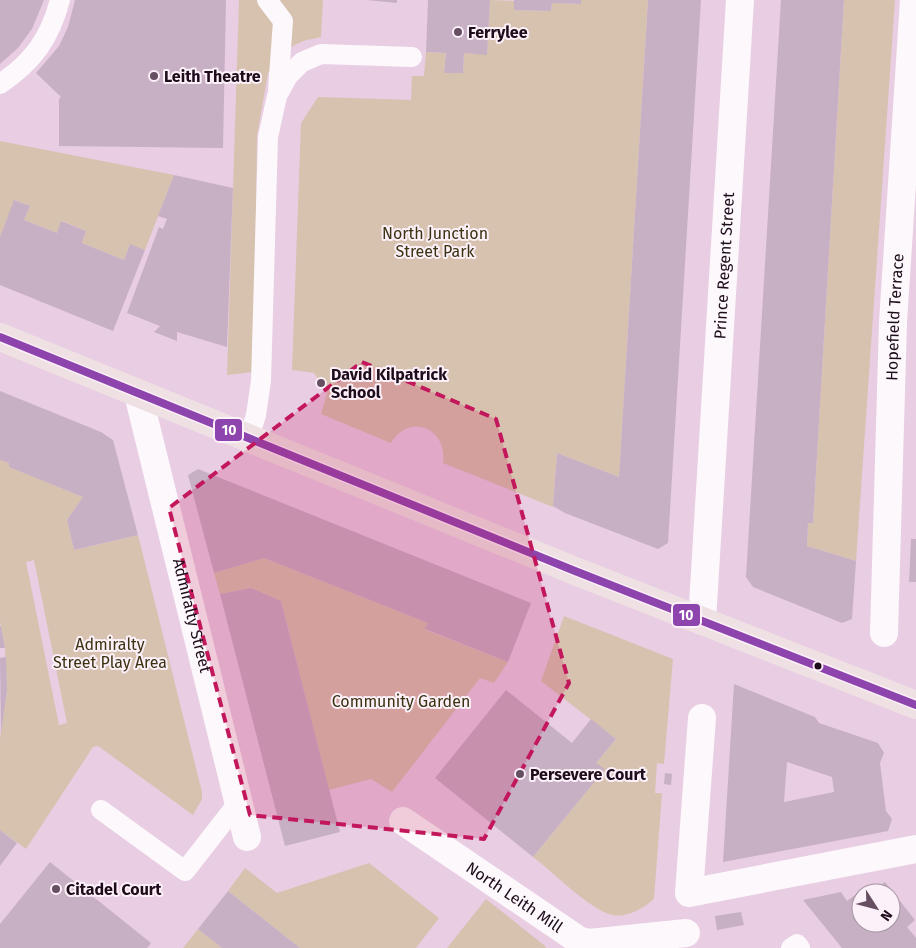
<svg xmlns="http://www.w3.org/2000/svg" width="916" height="948" font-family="'Fira Sans',sans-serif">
<rect width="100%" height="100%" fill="#e9cde3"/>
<!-- green -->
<path fill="#d7c2b0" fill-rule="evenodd" d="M239,0H323L321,37L303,41L285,50L268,73L257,136L254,372L227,375Z
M490,0L514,1V10L551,11L552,3L580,4L581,0H648L619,477L557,453L553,507L443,463C448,428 409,412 391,443L321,414L327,393L314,373L292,370L301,123L318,97L411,100L412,76H424L426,52L446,53L444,73H463L464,53L487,54Z
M844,0H895L856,561L807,546L808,523H813Z
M0,141L174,175L145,250L130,244L124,260L82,243L86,231L62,221L57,233L24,220L30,206L15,200L0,237Z
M0,460L9,463L10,467L83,497L67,520L74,550L138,535L202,792V799L193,815L98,746L93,747L26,849L0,830V738L7,690L5,648L0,622ZM34,560L67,723L59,725L26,562Z
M264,558L428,623L426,630L508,662L494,683L480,678L392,792L371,779L329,790L281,601L251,588L220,594L214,573Z
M564,616L673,659L664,764L657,763L655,793H662L654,899C644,908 627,918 612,915C589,909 554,873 533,857L604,770L596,763L616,739L541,681Z
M369,863L439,918L416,948H300L228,891L245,868L277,893Z
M486,899L545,946L546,948H447Z
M198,929L222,948H183Z"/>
<!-- building -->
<path fill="#c8b0c4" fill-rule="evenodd" d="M0,0H44L32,29L18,48L0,64Z
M75,0H226L223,148L59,146V99L61,97L36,73L59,46L68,27Z
M366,0H397V3Z
M428,0H490L487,55L464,53L463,73H444L446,53L426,52Z
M514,0H581V4L552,3L551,11L514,10Z
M648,0H701L668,543L658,549L565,513L553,506L557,453L619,477Z
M781,0H844L813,523H808L807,546L856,561L852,619L842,623L753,587L746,577Z
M174,175L233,188L227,347L177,332V341L154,332L160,326L127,313L159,227L163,229L167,219L158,216Z
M14,200L30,206L24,220L57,233L61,221L86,231L82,243L124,260L130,244L145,250L113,331L0,285V237Z
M0,391L101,432L113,440L138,535L74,550L67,520L83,497L9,467V463L0,460Z
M198,469L531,603L508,662L425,629L428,623L264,558L214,573L188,475Z
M911,539H916V582H909Z
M251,588L281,601L340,832L285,846L220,594Z
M0,626H1L5,648H0Z
M6,657L7,690L1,734L0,658Z
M734,684L815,717L819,723L878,743L884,753L880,763L886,811L892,819L888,831L723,862ZM787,762L832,777L834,792L784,802Z
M506,690L572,743L591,719L616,739L596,763L605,769L533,857L435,778Z
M665,773L672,774L671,785L664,784Z
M0,830L17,843L0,866Z
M50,862L151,943L147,948H0V924Z
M885,882L915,920L907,927L916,938V948H842L803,900L841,892L847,901L863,889L867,893H861V923H891V893H869Z
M228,891L300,948H222L198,929Z
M741,912L744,925L717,930L715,916Z"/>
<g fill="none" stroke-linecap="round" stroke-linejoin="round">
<!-- lane -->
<path stroke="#fcf8fb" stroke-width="20" d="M267,0L283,21L278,90
M0,84C33,62 50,38 60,0
M249,437L256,415L261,381L268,137L277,96L288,76L302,62L321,54L412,57
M101,810L185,871L238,803
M791,948L797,944L800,948"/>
<!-- street -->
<g stroke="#fcf8fb" stroke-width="28">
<path id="s1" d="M138,394L247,837"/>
<path id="s2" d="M702,621L740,0"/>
<path id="s3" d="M884,633L893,322L914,0"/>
<path d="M702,718L689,893L916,849"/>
<path id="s4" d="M403,821L580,941L589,943L686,933"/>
</g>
<!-- primary -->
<path stroke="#efe1e3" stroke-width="28" d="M0,337L575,571L916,705"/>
<defs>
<path id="bus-1" d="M0,337L575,571L916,705"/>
</defs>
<!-- bus-1 casing -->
<use href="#bus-1" stroke="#fcf0f9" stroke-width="11"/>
<!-- bus-1 -->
<use href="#bus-1" stroke="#8e44ad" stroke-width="8"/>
</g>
<!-- marked area -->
<path fill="#c2185b" fill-opacity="0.2" stroke="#c2185b" stroke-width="4" stroke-dasharray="10 6" stroke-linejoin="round" d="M362,362L496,419L569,683L484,839L250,815L169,508Z"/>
<!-- markers -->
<g fill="#654f61" stroke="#fcf0f9" stroke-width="2">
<circle cx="458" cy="32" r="5"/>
<circle cx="154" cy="76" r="5"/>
<circle cx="321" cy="383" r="5"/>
<circle cx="520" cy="774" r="5"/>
<circle cx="56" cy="889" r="5"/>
</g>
<circle fill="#1e0b1b" stroke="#fcf0f9" stroke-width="2" cx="818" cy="666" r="4.5"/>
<g text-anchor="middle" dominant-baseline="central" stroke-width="4" stroke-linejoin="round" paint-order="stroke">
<!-- poi labels -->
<g font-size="16" font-weight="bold" fill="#1e0b1b" stroke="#fcf0f9" text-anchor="start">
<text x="468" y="32">Ferrylee</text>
<text x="164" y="76">Leith Theatre</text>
<text x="331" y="374">David Kilpatrick<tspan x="331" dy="18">School</tspan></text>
<text x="530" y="774">Persevere Court</text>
<text x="66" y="889">Citadel Court</text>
</g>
<!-- park labels -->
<g font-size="16" fill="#3b3210" stroke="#fcf0f9">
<text x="435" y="233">North Junction<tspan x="435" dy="18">Street Park</tspan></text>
<text x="110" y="644">Admiralty<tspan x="110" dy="18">Street Play Area</tspan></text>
<text x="401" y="701">Community Garden</text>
</g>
<!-- street labels -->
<g font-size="16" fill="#1e0b1b" stroke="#fcf0f9">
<text stroke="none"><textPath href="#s2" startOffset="356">Prince Regent Street</textPath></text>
<text stroke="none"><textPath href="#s3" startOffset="316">Hopefield Terrace</textPath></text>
<text stroke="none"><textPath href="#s1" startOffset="228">Admiralty Street</textPath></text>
<text stroke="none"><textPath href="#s4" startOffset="135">North Leith Mill</textPath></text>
</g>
</g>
<g stroke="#fcf0f9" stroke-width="2">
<rect x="214" y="418" width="29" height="24" rx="5" fill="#8e44ad"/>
<rect x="672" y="603" width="29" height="24" rx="5" fill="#8e44ad"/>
</g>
<g font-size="14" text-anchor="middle" font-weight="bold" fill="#fff">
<text x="229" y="435">10</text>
<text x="686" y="620">10</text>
</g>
<!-- north arrow -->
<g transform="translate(876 908) rotate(126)"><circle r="24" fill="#fcf0f9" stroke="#a394a0"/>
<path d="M0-4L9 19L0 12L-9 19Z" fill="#654f61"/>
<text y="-8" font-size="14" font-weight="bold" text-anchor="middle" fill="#1e0b1b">N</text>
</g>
</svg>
